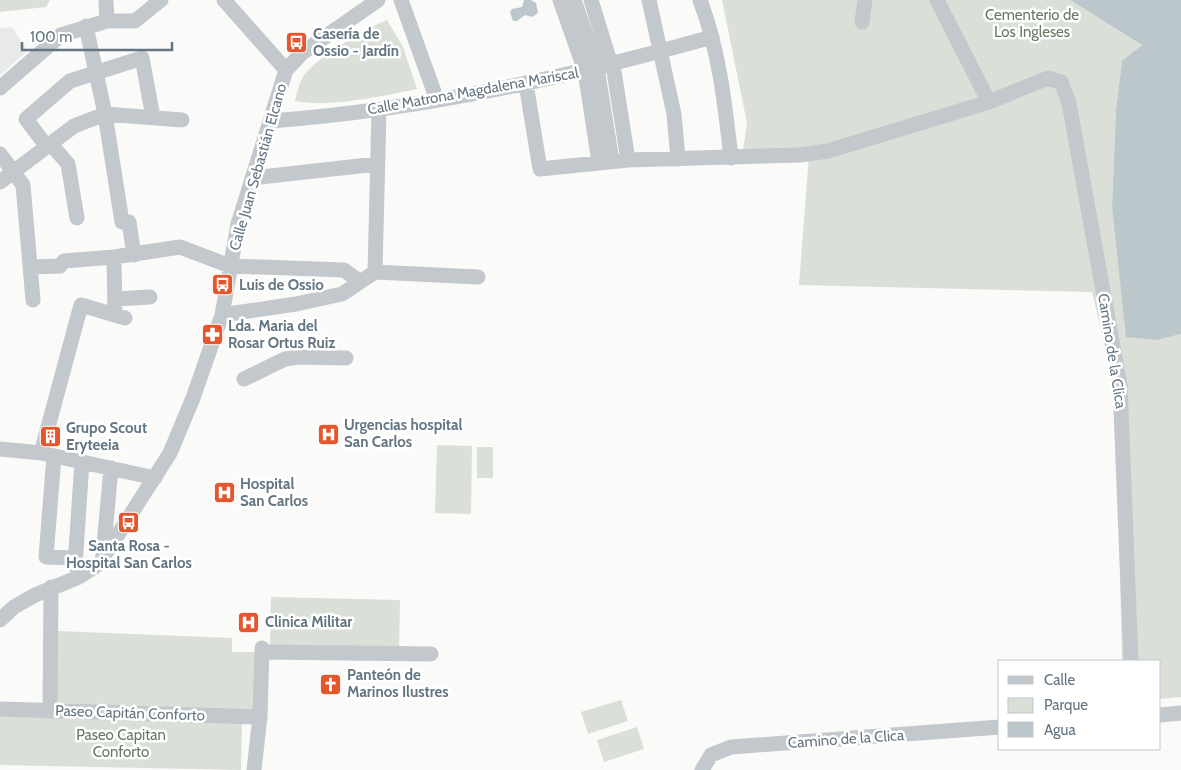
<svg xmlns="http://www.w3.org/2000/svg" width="1181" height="770" font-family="Cabin,sans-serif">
<rect width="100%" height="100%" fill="#fafaf8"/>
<!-- built -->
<path fill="#e8e9e9" d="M12,27L27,51L0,75V28Z"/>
<!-- green -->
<path fill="#dadfd7" d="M0,0H50L46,7L0,12Z
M722,0H1070L1142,45L1122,62L1116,110L1112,206L1157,340L1181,334V697L1160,699V661H1122L1116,394L1092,292L799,285L809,154L742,157L747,123Z
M387,20L403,47L417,89C383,96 329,108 295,101C297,94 298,86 302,79C311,60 367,28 387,20Z
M437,445L472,446L471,514L435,513Z
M477,447H493V478H477Z
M271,597L400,600L399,651L270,648Z
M58,631L232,638V652H258L256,713L56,706Z
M621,700L628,721L588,734L581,712Z
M0,716L242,722L241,770L0,765Z
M637,727L644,749L604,762L597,740Z"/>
<!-- water -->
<path fill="#bbc7cb" d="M524,0H531L536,3L538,13L532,17L525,15L517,21H513L510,12L512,9L522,7Z
M1070,0H1181V334L1157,340L1126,337L1112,206L1116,110L1122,61L1142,45Z"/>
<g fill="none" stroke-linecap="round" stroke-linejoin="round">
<!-- minor -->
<path stroke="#c3c8cc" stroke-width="15" d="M106,0L107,21
M224,0L286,70
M401,0L437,100
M560,0L585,71L599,162
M574,0L597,68L612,161
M591,0L611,65
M649,0L674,114L678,159
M700,0C719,50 725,104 731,158
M937,0L989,102
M862,22L865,0
M86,26L105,114L122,222H129L134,255
M613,65L628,160
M526,84L540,169L628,160L799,155L828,151L989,102L1048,78L1061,82L1069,103L1120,385L1131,661
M0,88L61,35L107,21H135L161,0
M270,121C420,110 567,78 712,37
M51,144L68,164L77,218
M47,147L26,119L70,81L142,58L153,117
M0,154L23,185L33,300
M252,178L377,164
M0,182L74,126L105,114L182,120
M114,257L115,315
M31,267L60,266L64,261L114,257L180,247L230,266L344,270L359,281
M375,272L379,110
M375,272L478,277
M115,299L150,297
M222,315L296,304L342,294L375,272
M244,379L285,359L299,357L346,358
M0,449L41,453L155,478
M41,453L81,305L125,318
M54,456L46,557L76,558
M103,556L111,468
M75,566L82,461
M0,620L14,607L35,595L79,577L99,564L170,453L193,398L222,315L238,224L286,70L302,53L378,0
M262,652L431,654
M0,709L260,717
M50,711L51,587
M1160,715L1181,713
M254,770L260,717L262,648
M702,770L711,755L731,747L1000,727"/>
</g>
<!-- icons -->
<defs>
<symbol id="bus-square" viewBox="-11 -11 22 22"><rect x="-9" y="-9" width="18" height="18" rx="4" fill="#e4572e" stroke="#fff"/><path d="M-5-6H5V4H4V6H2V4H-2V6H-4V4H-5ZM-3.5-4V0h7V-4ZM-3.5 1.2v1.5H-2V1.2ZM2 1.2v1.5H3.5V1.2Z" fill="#fff"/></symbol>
<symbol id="pharmacy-square" viewBox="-11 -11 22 22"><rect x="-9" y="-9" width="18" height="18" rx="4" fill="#e4572e" stroke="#fff"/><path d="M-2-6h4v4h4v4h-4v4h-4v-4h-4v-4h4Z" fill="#fff"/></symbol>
<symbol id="hospital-square" viewBox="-11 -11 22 22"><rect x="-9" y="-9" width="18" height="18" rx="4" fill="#e4572e" stroke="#fff"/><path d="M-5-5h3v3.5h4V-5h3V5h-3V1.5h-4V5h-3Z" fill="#fff"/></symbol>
<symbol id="building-square" viewBox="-11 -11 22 22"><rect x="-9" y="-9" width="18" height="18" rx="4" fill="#e4572e" stroke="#fff"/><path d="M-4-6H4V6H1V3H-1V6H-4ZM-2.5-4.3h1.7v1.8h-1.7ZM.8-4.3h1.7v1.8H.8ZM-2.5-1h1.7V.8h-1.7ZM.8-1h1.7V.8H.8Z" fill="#fff"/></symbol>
<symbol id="church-square" viewBox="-11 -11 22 22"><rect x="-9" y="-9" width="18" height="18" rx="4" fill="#e4572e" stroke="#fff"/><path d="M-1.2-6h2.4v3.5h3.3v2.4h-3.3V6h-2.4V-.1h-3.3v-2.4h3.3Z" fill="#fff"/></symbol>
</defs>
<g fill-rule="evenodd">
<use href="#bus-square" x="284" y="30" width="25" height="25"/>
<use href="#bus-square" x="210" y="272" width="25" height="25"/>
<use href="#pharmacy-square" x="200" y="322" width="25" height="25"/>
<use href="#hospital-square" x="316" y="422" width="25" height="25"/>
<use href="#building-square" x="38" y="424" width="25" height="25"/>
<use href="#hospital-square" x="212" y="480" width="25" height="25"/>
<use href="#bus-square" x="116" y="510" width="25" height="25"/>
<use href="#hospital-square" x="236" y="610" width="25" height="25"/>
<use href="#church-square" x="318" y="672" width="25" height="25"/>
</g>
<g text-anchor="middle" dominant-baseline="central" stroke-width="5" stroke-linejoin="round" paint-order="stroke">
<!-- park labels -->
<g font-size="15" fill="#687a64" stroke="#fff">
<text x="1032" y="15">Cementerio de<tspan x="1032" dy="17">Los Ingleses</tspan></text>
<text x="121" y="735">Paseo Capitan<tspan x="121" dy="17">Conforto</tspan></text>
</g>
<!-- poi labels -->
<g font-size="15" font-weight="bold" fill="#657683" stroke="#fff" text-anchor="start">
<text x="313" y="34">Casería de<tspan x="313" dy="17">Ossio - Jardín</tspan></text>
<text x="239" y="285">Luis de Ossio</text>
<text x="228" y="326">Lda. Maria del<tspan x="228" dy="17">Rosar Ortus Ruiz</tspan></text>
<text x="344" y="425">Urgencias hospital<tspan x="344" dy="17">San Carlos</tspan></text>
<text x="66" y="428">Grupo Scout<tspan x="66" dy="17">Eryteeia</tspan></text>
<text x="240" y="484">Hospital<tspan x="240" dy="17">San Carlos</tspan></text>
<text x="129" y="546" text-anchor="middle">Santa Rosa -<tspan x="129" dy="17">Hospital San Carlos</tspan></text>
<text x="265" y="622">Clinica Militar</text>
<text x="347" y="675">Panteón de<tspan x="347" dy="17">Marinos Ilustres</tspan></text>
</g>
<!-- street labels -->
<g font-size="15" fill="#657683" stroke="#fff">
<text transform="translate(473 91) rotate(-10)">Calle Matrona Magdalena Mariscal</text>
<text transform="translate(258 167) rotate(-74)">Calle Juan Sebastián Elcano</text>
<text transform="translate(1112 351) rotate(81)">Camino de la Clica</text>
<text transform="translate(130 713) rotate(2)">Paseo Capitán Conforto</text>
<text transform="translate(846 739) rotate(-4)">Camino de la Clica</text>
</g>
</g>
<!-- legend -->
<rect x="998" y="660" width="162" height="90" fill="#ffffff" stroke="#c1c8cd"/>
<rect x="1008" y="676" width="25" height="8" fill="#c3c8cc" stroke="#c1c8cd"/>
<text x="1044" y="685" font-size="15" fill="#657683">Calle</text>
<rect x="1008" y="698" width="25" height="15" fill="#dadfd7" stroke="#c1c8cd"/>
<text x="1044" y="710" font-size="15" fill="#657683">Parque</text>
<rect x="1008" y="722" width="25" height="15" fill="#bbc7cb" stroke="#c1c8cd"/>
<text x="1044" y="735" font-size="15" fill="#657683">Agua</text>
<!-- scale -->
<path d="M22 42v8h150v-8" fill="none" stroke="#657683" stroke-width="2.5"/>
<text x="30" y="42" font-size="15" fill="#657683" stroke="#ffffff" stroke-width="4" paint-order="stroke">100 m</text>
</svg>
